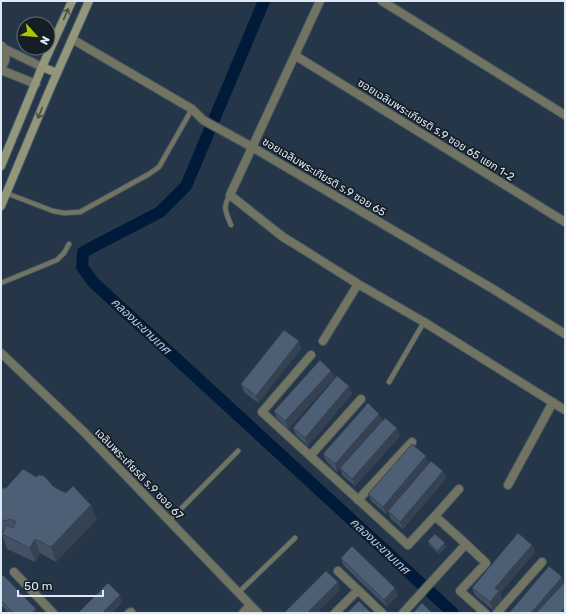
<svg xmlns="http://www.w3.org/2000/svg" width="566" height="614" font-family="Rubik,'Noto Sans Thai',sans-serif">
<rect width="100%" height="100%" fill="#253649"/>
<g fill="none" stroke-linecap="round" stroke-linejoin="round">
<!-- canal -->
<path stroke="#001b39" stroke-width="12" d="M264,1L186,186L160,212L83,252L82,267L93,282L453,613"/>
<defs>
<path id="service" d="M6,193L53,211L64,213L80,212L149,174L159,167L192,109
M230,195C222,208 226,212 231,225
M1,283L57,260L64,253L69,244
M389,382L424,322
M169,521L238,451
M238,593L295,538"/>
<path id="minor" d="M320,1L230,195L283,237L301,248L358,284L424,322L565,410
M382,1L565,115
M72,39L192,109L203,120L252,147L493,289L565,334
M3,48L42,67
M296,56L565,222
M1,67C7,61 7,53 2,46
M1,70L36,84
M323,341L358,284
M1,353L83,431L258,613
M311,355L262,412L408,545L435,516L466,544L403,613
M310,456L361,399
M508,485L553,402
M358,500L412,442
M435,516L459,489
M466,544L486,563L460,591L485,613
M338,571L382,613
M14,572L53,613
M129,613L131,612
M243,613L250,605
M335,613L358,590
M497,613L542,562"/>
<path id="secondary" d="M42,67L57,73
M1,166L42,67L72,1
M1,206L50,89L89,1"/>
</defs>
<!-- service casing -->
<use href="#service" stroke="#435365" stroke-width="6"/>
<!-- minor casing -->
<use href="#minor" stroke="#435365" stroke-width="10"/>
<!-- secondary casing -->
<use href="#secondary" stroke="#435365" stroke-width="10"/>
<!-- service -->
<use href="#service" stroke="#707460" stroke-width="4.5"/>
<!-- minor -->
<use href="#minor" stroke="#707460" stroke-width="8"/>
<!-- secondary -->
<use href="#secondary" stroke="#919778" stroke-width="8"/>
</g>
<!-- wall -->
<path fill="#425264" d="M299,341L301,349L258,403L244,392L241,384Z
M331,371L334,378L288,429L277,418L274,411Z
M349,386L352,394L308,446L296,435L293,428Z
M379,414L382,421L337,472L326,461L323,454Z
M397,428L400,436L355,486L343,476L340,468Z
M429,463L446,478L403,529L391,519L388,511L386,514L371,501L368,494Z
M36,477L54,487L97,519L56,562L40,553L35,562L7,549L2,534L3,532L1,528V488H6Z
M428,541L446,547L439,554L429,545Z
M532,545L535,552L500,593L502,599L493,610L475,595L472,588Z
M341,558L398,595L387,607L343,565Z
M1,577L37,613H9L1,605Z"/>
<!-- shaded-wall -->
<path fill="#364251" d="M299,341L301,349L258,403L256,396Z
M331,371L334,378L288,429L285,421Z
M349,386L352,394L308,446L305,438Z
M379,414L382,421L337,472L335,464Z
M397,428L400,436L355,486L352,479Z
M426,456L429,464L386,514L383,507Z
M443,471L446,478L403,529L400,522Z
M91,505L97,519L56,562L51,547Z
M35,539L40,553L35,562L30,548Z
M445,543L446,547L439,554L437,551Z
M532,545L535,552L500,593L502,599L493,610L490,602L495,588Z
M562,577L565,585L540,613H531Z
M338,582L340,590L317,613H307Z
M395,588L398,595L387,607L384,600Z
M120,595L122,603L112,613H102Z
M565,608V613H560Z
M36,609L37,613H32Z"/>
<!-- building -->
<path fill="#4d5f74" stroke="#364251" d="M284,330L299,341L256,396L241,384Z
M320,360L331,371L285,421L274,411Z
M337,376L349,386L305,438L293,428Z
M368,403L379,414L335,464L323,454Z
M385,418L397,428L352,479L340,468Z
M412,444L426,456L383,507L368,494Z
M431,461L443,471L400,522L388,511Z
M23,469L36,477L39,475L44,476L54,487L66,493L73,486L91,505L51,547L35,539L30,548L2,534L7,525L13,528L16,522L11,519L4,521L1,519V488H6Z
M518,533L532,545L495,588L499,591L490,602L472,588Z
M435,534L445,543L437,551L428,541Z
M352,546L395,588L384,600L341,558Z
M549,566L562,577L531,613H509Z
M326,571L338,582L307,613H284Z
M3,575L36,609L32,613H13L1,600V577Z
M565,582V608L560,613H536Z
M108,583L120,595L102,613H78Z
M359,601L371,613H347Z
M422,603L432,613H413Z"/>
<!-- one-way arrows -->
<defs><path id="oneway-shaft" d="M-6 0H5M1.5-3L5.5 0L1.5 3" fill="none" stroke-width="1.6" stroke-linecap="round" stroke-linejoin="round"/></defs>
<g stroke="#474e46">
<use href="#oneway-shaft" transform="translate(66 14) rotate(-66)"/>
<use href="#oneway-shaft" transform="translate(40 113) rotate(113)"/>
</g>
<g text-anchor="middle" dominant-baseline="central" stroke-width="3.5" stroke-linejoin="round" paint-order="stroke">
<!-- street labels -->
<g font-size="11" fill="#dfe9f5" stroke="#151d25">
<text transform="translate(436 130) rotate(32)">ซอยเฉลิมพระเกียรติ ร.9 ซอย 65 แยก 1-2</text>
<text transform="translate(324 177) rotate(31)">ซอยเฉลิมพระเกียรติ ร.9 ซอย 65</text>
<text transform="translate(139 474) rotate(46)">เฉลิมพระเกียรติ ร.9 ซอย 67</text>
</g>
<!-- water labels -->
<g font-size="12" font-style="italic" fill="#a9d1ff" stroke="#151d25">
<text transform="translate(141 326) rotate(43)">คลองมะขามเทศ</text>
<text transform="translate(380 546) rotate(43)">คลองมะขามเทศ</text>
</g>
</g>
<!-- border -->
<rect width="566" height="614" fill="none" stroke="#dfe9f5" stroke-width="4"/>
<!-- north arrow -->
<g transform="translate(36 36) rotate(117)"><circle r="19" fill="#151d25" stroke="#666f78"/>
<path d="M0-3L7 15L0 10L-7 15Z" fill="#b0c503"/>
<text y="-6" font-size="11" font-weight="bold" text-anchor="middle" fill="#dfe9f5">N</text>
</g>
<!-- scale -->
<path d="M18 590v6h85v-6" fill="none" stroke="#dfe9f5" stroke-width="2"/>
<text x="24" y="590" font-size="12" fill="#dfe9f5" stroke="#151d25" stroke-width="3" paint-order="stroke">50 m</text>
</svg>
